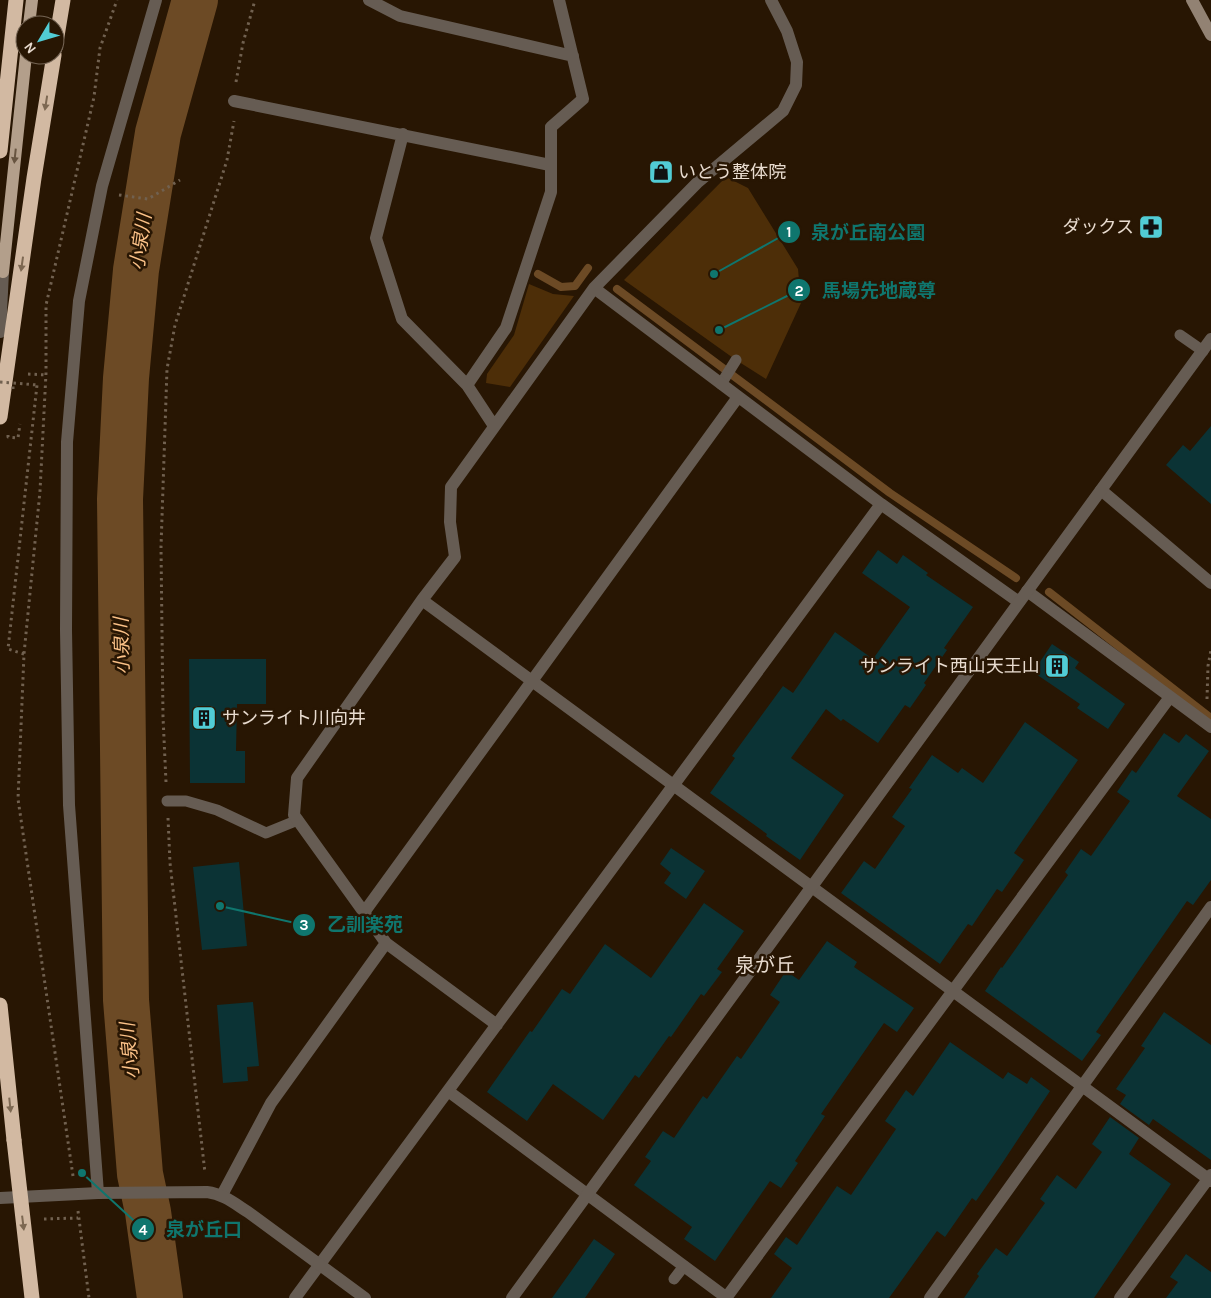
<svg xmlns="http://www.w3.org/2000/svg" width="1211" height="1298" font-family="Karla,'Noto Sans JP',sans-serif">
<rect width="100%" height="100%" fill="#281603"/>
<!-- green -->
<path fill="#4d2e08" d="M726,177L748,188L798,269L801,303L766,379L736,360L624,280Z
M529,284L553,294L574,296L510,387L486,383L487,374L514,335Z"/>
<g fill="none" stroke-linecap="round" stroke-linejoin="round">
<!-- stream -->
<path stroke="#6c4a25" stroke-width="8" d="M538,274L561,287L575,286L588,268
M617,289L890,493L1016,578
M1049,592L1211,718"/>
<!-- river -->
<path stroke="#6c4a25" stroke-width="46" d="M160,1298L148,1212L140,1174L126,1000L120,499L126,378L136,270L158,133L195,0"/>
</g>
<!-- building -->
<path fill="#0b3335" d="M1211,426V504L1166,465L1183,445L1190,451Z
M878,550L897,564L903,555L928,573L926,575L973,607L944,648L947,650L924,683L926,685L910,708L905,705L878,743L843,719L841,721L826,709L791,758L844,795L800,860L766,836L767,834L710,793L735,758L732,756L783,686L793,693L835,632L873,659L910,607L862,573Z
M1052,644L1079,662L1075,668L1125,704L1108,729L1077,708L1080,704L1033,672Z
M189,659H266V704H237L236,751H245V783H190Z
M1025,722L1078,760L1014,853L1024,860L1002,892L997,889L972,926L968,924L940,964L841,893L864,861L875,869L905,826L892,817L912,789L909,788L932,755L958,773L962,768L983,783Z
M1164,733L1179,743L1186,734L1209,751L1177,796L1211,819V880L1193,905L1187,901L1096,1032L1101,1035L1082,1061L985,991L1001,967L1002,968L1068,875L1065,872L1081,849L1091,856L1130,801L1117,792L1132,770L1136,773Z
M671,848L705,871L686,899L664,883L671,873L660,864Z
M239,862L247,946L202,950L193,867Z
M704,903L744,931L717,969L722,972L704,996L701,994L671,1037L669,1036L639,1078L635,1075L603,1120L553,1084L527,1121L487,1092L530,1031L532,1032L562,989L570,994L605,944L651,978Z
M827,941L857,962L854,967L914,1008L897,1032L884,1023L821,1114L825,1116L795,1161L798,1163L781,1188L770,1181L715,1261L684,1239L692,1227L634,1185L651,1161L645,1157L663,1131L674,1138L703,1096L707,1099L737,1056L741,1059L780,1002L770,995L786,971L799,980Z
M253,1002L259,1066L247,1067L248,1081L223,1083L217,1005Z
M1164,1012L1211,1045V1160L1153,1119L1149,1125L1120,1104L1126,1095L1116,1089L1145,1048L1141,1046Z
M950,1042L1003,1079L1008,1072L1027,1084L1031,1077L1050,1091L1001,1165L976,1201L972,1198L945,1237L937,1231L889,1298H771L792,1268L774,1254L786,1237L797,1245L837,1186L851,1195L896,1129L885,1121L906,1090L913,1096Z
M1110,1117L1139,1138L1129,1154L1171,1184L1094,1298H964L979,1276L977,1274L996,1248L1007,1256L1045,1203L1040,1199L1057,1175L1076,1189L1102,1152L1092,1144Z
M594,1239L615,1254L585,1298H552Z
M1186,1254L1211,1272V1298H1166L1178,1282L1170,1277Z"/>
<g fill="none" stroke-linecap="round" stroke-linejoin="round">
<!-- path -->
<path stroke="#716150" stroke-width="3" stroke-dasharray="2.5 4" stroke-linecap="butt" d="M236,82L243,43L255,0
M119,195L148,199L180,180
M28,374L46,375
M8,435V437L18,438L20,424
M24,654L8,649L37,385
M1207,699L1208,666L1211,650
M166,782L163,717L161,547L167,369L175,325L227,160L234,121
M168,818L170,863L205,1173
M73,1176L18,799L24,654L40,491L46,373V305L94,97L100,48L117,0
M78,1211L89,1298
M44,1219L78,1218"/>
<!-- service -->
<path stroke="#665c53" stroke-width="11" d="M1180,335L1203,351
M721,384L736,360
M167,801H186L217,810L266,833L298,820
M674,1279L684,1266"/>
<!-- minor -->
<path stroke="#665c53" stroke-width="12" d="M369,0L400,16L573,56
M234,101L550,165
M403,134L376,238L402,319L467,385L494,426
M594,288L881,504L1019,602
M467,385L506,328L551,192V127L583,99L559,0
M1101,490L1211,583
M1027,591L1211,727
M422,600L1211,1181
M365,911L738,397
M497,1025L386,943L294,815L297,778L422,600L455,557L450,522L451,487L594,288L697,183L783,111L796,85L797,62L787,31L771,0
M448,1091L727,1298
M98,1193L69,805L66,630L67,442L79,301L102,186L156,0
M222,1195L271,1103L386,943
M295,1298L881,504
M726,1298L1170,697
M930,1298L1211,907
M1120,1298L1211,1175"/>
<!-- tertiary -->
<path stroke="#665c53" stroke-width="12" d="M0,332L3,272
M0,1198L98,1193L207,1192C223,1194 234,1203 248,1212L365,1298
M512,1298L1211,339"/>
<!-- secondary -->
<path stroke="#928273" stroke-width="12" d="M1192,0L1211,35"/>
<!-- primary -->
<path stroke="#b39f8b" stroke-width="12" d="M29,25L32,0
M3,272L26,55"/>
<!-- motorway -->
<path stroke="#d2b9a2" stroke-width="15" d="M55,48L63,0
M0,417L34,178L54,55
M0,1005L14,1140"/>
<!-- path-bridge -->
<path stroke="#716150" stroke-width="3" stroke-dasharray="2.5 4" stroke-linecap="butt" d="M0,382L13,383
M13,389V383L37,385"/>
<!-- motorway-bridge -->
<path stroke="#d2b9a2" stroke-width="15" d="M0,151L16,0
M14,1140L32,1298"/>
</g>
<!-- one-way arrows -->
<defs><path id="oneway-solid" d="M-6-.8H1V-3.2L6.5 0L1 3.2V.8H-6Z" transform="scale(1.25)"/></defs>
<g fill="#7d6852">
<use href="#oneway-solid" transform="translate(46 103) rotate(99)"/>
<use href="#oneway-solid" transform="translate(22 264) rotate(98)"/>
<use href="#oneway-solid" transform="translate(10 1105) rotate(84)"/>
<use href="#oneway-solid" transform="translate(23 1223) rotate(83)"/>
</g>
<use fill="#675440" href="#oneway-solid" transform="translate(15 156) rotate(96)"/>
<!-- icons -->
<defs>
<symbol id="shop-square" viewBox="-11 -11 22 22"><rect x="-9" y="-9" width="18" height="18" rx="4" fill="#51ccd5" stroke="#281603"/><path d="M-5-2.5h2.3a2.7 3.5 0 0 1 5.4 0H5L5.5 6h-11ZM-1.5-2.5h3a1.5 2.3 0 0 0-3 0Z" fill="#111"/></symbol>
<symbol id="pharmacy-square" viewBox="-11 -11 22 22"><rect x="-9" y="-9" width="18" height="18" rx="4" fill="#51ccd5" stroke="#281603"/><path d="M-2-6h4v4h4v4h-4v4h-4v-4h-4v-4h4Z" fill="#111"/></symbol>
<symbol id="building-square" viewBox="-11 -11 22 22"><rect x="-9" y="-9" width="18" height="18" rx="4" fill="#51ccd5" stroke="#281603"/><path d="M-4-6H4V6H1V3H-1V6H-4ZM-2.5-4.3h1.7v1.8h-1.7ZM.8-4.3h1.7v1.8H.8ZM-2.5-1h1.7V.8h-1.7ZM.8-1h1.7V.8H.8Z" fill="#111"/></symbol>
</defs>
<g fill-rule="evenodd">
<use href="#shop-square" x="647" y="158" width="28" height="28"/>
<use href="#pharmacy-square" x="1137" y="213" width="28" height="28"/>
<use href="#building-square" x="1043" y="652" width="28" height="28"/>
<use href="#building-square" x="190" y="704" width="28" height="28"/>
</g>
<g text-anchor="middle" dominant-baseline="central" stroke-width="5" stroke-linejoin="round" paint-order="stroke">
<!-- poi labels -->
<g font-size="18" fill="#e8dbcf" stroke="#281603" text-anchor="start">
<text x="678" y="172">いとう整体院</text>
<text x="1134" y="227" text-anchor="end">ダックス</text>
<text x="1040" y="666" text-anchor="end">サンライト西山天王山</text>
<text x="222" y="718">サンライト川向井</text>
</g>
<!-- water labels -->
<g font-size="19" font-style="italic" fill="#fcc288" stroke="#281603">
<text transform="translate(141 242) rotate(-82)">小泉川</text>
<text transform="translate(122 646) rotate(-91)">小泉川</text>
<text transform="translate(130 1051) rotate(-95)">小泉川</text>
</g>
<!-- quarter labels -->
<g font-size="20" fill="#e8dbcf" stroke="#281603">
<text x="765" y="965">泉が丘</text>
</g>
</g>
<!-- callouts -->
<path fill="none" stroke="#0f766e" stroke-width="2" d="M714 274L789 232M719 330L799 290M220 906L304 925M82 1173L143 1229"/>
<g fill="#0f766e" stroke="#281603" stroke-width="2">
<circle cx="714" cy="274" r="5"/>
<circle cx="719" cy="330" r="5"/>
<circle cx="220" cy="906" r="5"/>
<circle cx="82" cy="1173" r="5"/>
<circle cx="789" cy="232" r="12"/>
<circle cx="799" cy="290" r="12"/>
<circle cx="304" cy="925" r="12"/>
<circle cx="143" cy="1229" r="12"/>
</g>
<g font-size="15" text-anchor="middle" font-weight="bold" fill="#fff">
<text x="789" y="237">1</text>
<text x="799" y="296">2</text>
<text x="304" y="930">3</text>
<text x="143" y="1235">4</text>
</g>
<g font-size="19" text-anchor="middle" font-weight="bold" fill="#0f766e" stroke="#281603" stroke-width="5" stroke-linejoin="round" paint-order="stroke">
<text x="868" y="239">泉が丘南公園</text>
<text x="879" y="297">馬場先地蔵尊</text>
<text x="365" y="931">乙訓楽苑</text>
<text x="204" y="1236">泉が丘口</text>
</g>
<!-- north arrow -->
<g transform="translate(40 40) rotate(232)"><circle r="24" fill="#281603" stroke="#756555"/>
<path d="M0-4L9 19L0 12L-9 19Z" fill="#51ccd5"/>
<text y="-8" font-size="14" font-weight="bold" text-anchor="middle" fill="#e8dbcf">N</text>
</g>
</svg>
